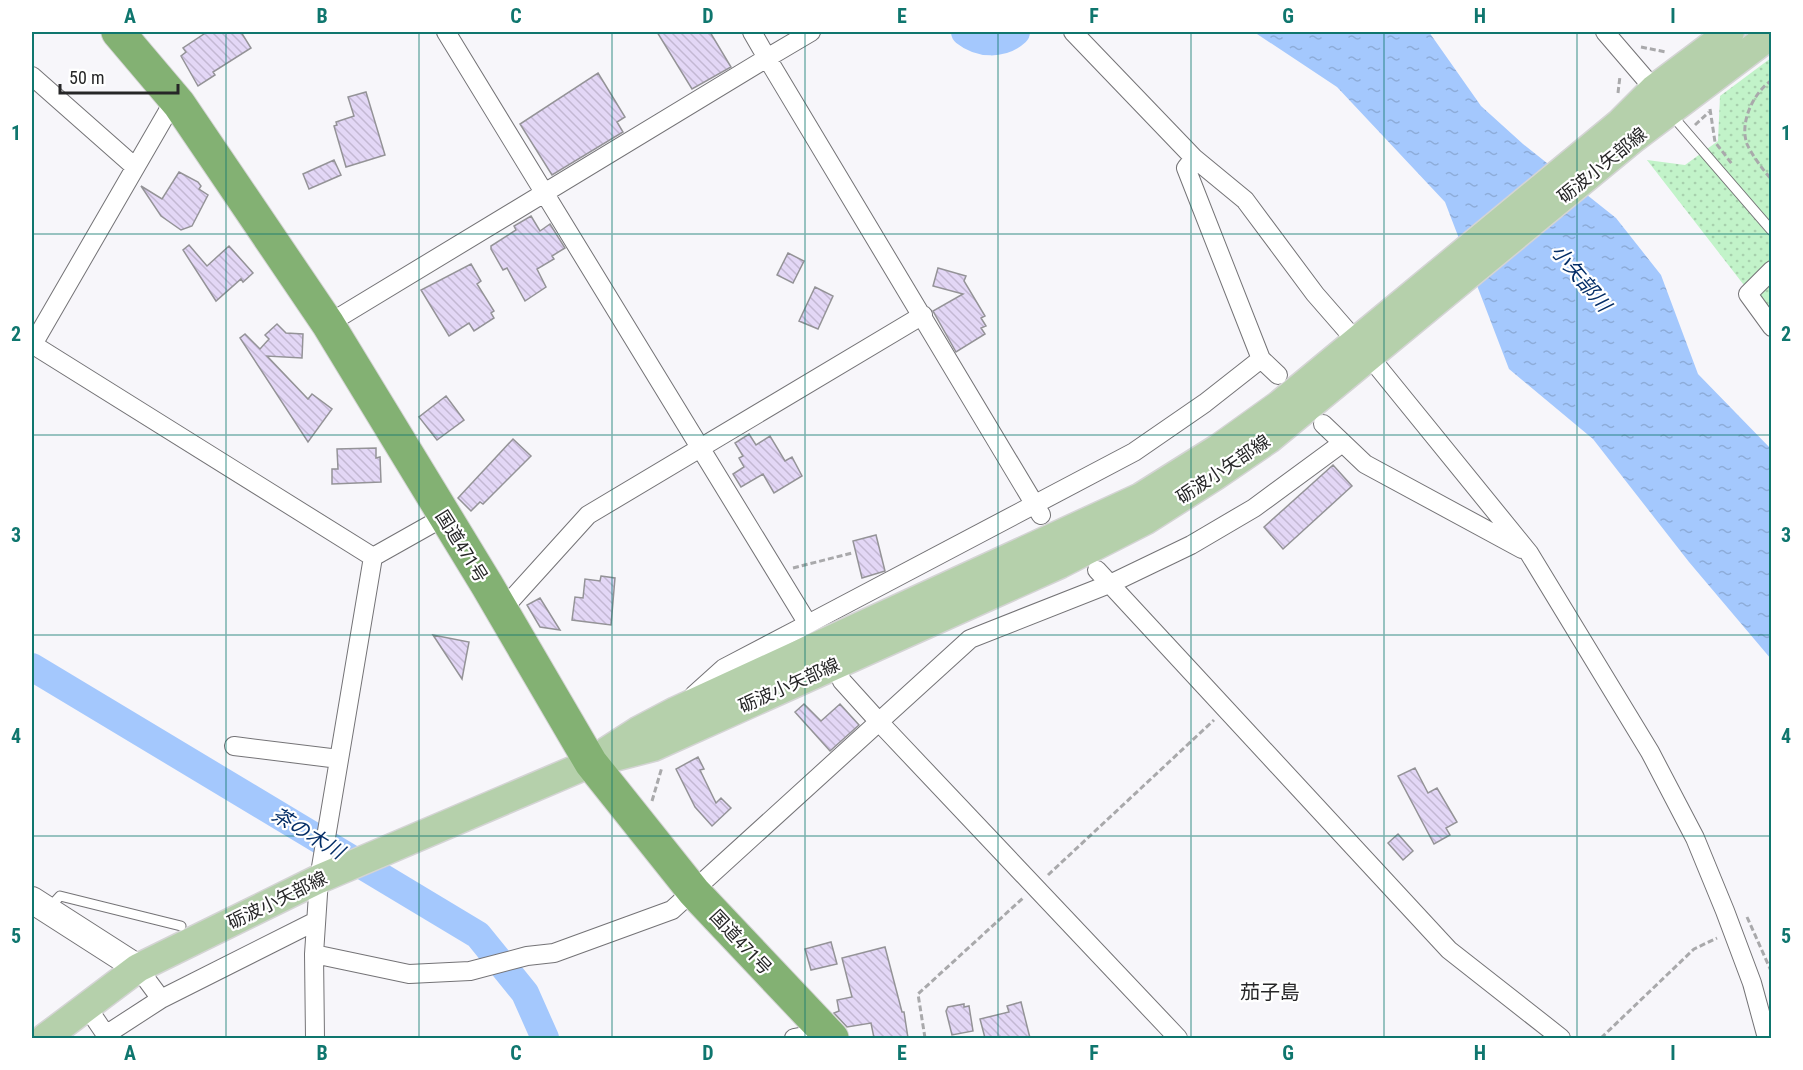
<svg xmlns="http://www.w3.org/2000/svg" width="1803" height="1070" font-family="'Roboto Condensed','Noto Sans JP',sans-serif">
<defs>
<pattern id="grass-dots" width="8" height="8" patternUnits="userSpaceOnUse" patternTransform="scale(1.5)"><rect width="8" height="8" fill="#c2f3c9"/><path d="M2 2h.1M6 6h.1" fill="none" stroke="#a7d0ad" stroke-width="1.8" stroke-linecap="round"/></pattern>
<pattern id="water-ripples" width="26" height="14" patternUnits="userSpaceOnUse" patternTransform="scale(1.5)"><rect width="26" height="14" fill="#a4c8fd"/><path d="M2 4q2-2 4 0t4 0M15 11q2-2 4 0t4 0" fill="none" stroke="#8dacd9"/></pattern>
<pattern id="building-back-hatch" width="6" height="6" patternUnits="userSpaceOnUse" patternTransform="scale(1.5)"><rect width="6" height="6" fill="#e3d7f6"/><path d="M-1 5l2 2M0 0l6 6M5-1l2 2" fill="none" stroke="#c3b8d3"/></pattern>
</defs>
<rect width="100%" height="100%" fill="#f7f6fa"/>
<!-- grass -->
<path fill="url(#grass-dots)" d="M1771,58V320L1647,160L1685,165L1718,141L1720,96Z"/>
<!-- water -->
<path fill="url(#water-ripples)" d="M1254,32H1429L1481,106L1523,144L1616,218L1661,275L1698,374L1771,449V659L1689,562L1593,439L1509,369L1445,202L1337,87Z"/>
<g fill="none" stroke-linecap="round" stroke-linejoin="round">
<!-- river -->
<path stroke="#a4c8fd" stroke-width="28" d="M965,32C980,44 1002,45 1016,32
M32,667L478,935L525,993L545,1038"/>
</g>
<!-- building -->
<path fill="url(#building-back-hatch)" stroke="#949397" stroke-width="1.5" d="M207,32H241L251,48L213,72L215,75L198,86L181,56L186,52L183,48Z
M657,32H710L731,67L692,89Z
M598,73L625,117L617,122L623,132L552,175L520,124Z
M366,92L385,155L346,167L334,126L337,125L336,122L354,116L348,97Z
M334,160L341,175L309,189L303,174Z
M179,172L198,182L201,186L199,189L208,195L192,226L181,230L161,216L141,186L162,199Z
M531,216L540,231L550,224L565,248L552,256L554,259L537,269L546,287L525,301L507,268L503,270L491,249V246L516,230L514,226Z
M189,245L207,266L229,246L253,273L243,282L241,279L216,301L183,250Z
M788,253L804,261L793,283L777,275Z
M471,264L481,281L477,284L494,311L491,313L494,318L474,331L469,323L449,336L421,290Z
M938,268L966,276L964,281L985,316L981,318L986,326L981,328L985,334L956,352L933,311L963,294L933,286Z
M815,287L833,296L818,329L799,321Z
M277,324L286,333L303,334L302,358L267,356L308,399L312,394L332,409L308,442L240,338L245,334L260,349L269,339L265,335Z
M446,396L464,420L437,440L419,417Z
M749,434L756,445L770,436L785,461L792,457L802,476L774,493L763,474L741,487L733,474L744,467L739,458L743,456L735,443Z
M513,439L531,456L483,504L480,502L471,511L458,498Z
M376,448V458L380,457L381,482L332,484V469H338L337,449Z
M1333,465L1352,486L1283,549L1264,527Z
M876,535L885,571L862,578L853,541Z
M601,576L615,578L611,625L572,620L575,597L583,598L585,579L600,581Z
M540,598L560,630L540,627L527,605Z
M433,635L469,642L462,679Z
M804,704L821,721L840,704L859,725L830,751L795,712Z
M698,757L704,769L700,770L716,803L721,798L731,808L712,826L695,807L676,769Z
M1415,768L1428,793L1437,788L1457,822L1446,828L1450,835L1434,844L1398,776Z
M1398,834L1413,851L1403,860L1388,843Z
M831,942L837,964L811,970L805,949Z
M885,947L902,1012H904L908,1038H874L871,1023L847,1027L834,1013L839,1011L837,1000L852,997L842,958Z
M1021,1002L1030,1038H985L980,1019L1009,1012L1007,1006Z
M964,1004V1007L969,1006L973,1031L952,1035L946,1011L948,1007Z"/>
<g fill="none" stroke-linecap="round" stroke-linejoin="round">
<defs>
<path id="lane" d="M1670,113L1772,231
M49,908L60,896L181,926"/>
<path id="street" d="M446,32L808,624L724,668L694,695
M752,32L767,58L811,32
M1073,32L1194,158L1245,200L1315,294L1356,341
M1605,32L1654,89
M32,76L135,167
M1194,158L1186,168L1261,359
M1772,270L1748,294L1772,327
M328,324L767,58L1041,515
M32,344L373,557
M32,346L168,111L179,104
M1369,356L1529,553L1650,752L1695,838L1725,911L1752,983L1767,1038
M1323,424L1365,464L1522,549
M373,557L444,517
M1097,570L1449,950L1561,1038
M502,610L588,515L923,315
M808,624L1134,452L1205,403L1261,359L1278,375
M834,664L842,681L880,723L1178,1038
M234,746L339,759
M314,954L409,974L470,971L527,956L554,953L672,910L970,639L1112,583L1191,545L1254,508L1341,444
M138,968L161,999L316,921
M87,1007L108,1038
M107,1034L161,999
M315,1038L314,954L319,879L373,557
M794,1038L826,1032"/>
<path id="secondary" d="M32,900L138,968"/>
<path id="primary" d="M607,751L638,731L676,711L1141,497L1219,448L1279,405L1620,123L1654,89L1730,32
M45,1038L138,968L319,879L591,763L653,747L1060,564L1146,520L1215,476L1269,439L1634,138L1772,34"/>
<path id="highway" d="M118,32L179,104L328,324L487,585L591,763L694,892L832,1038"/>
</defs>
<!-- lane casing -->
<use href="#lane" stroke="#747376" stroke-width="11"/>
<!-- street casing -->
<use href="#street" stroke="#747376" stroke-width="20"/>
<!-- secondary casing -->
<use href="#secondary" stroke="#747376" stroke-width="28"/>
<!-- primary casing -->
<use href="#primary" stroke="#d4d4d4" stroke-width="31"/>
<!-- highway casing -->
<use href="#highway" stroke="#d4d4d4" stroke-width="35"/>
<!-- path -->
<path stroke="#a9a9ab" stroke-width="3" stroke-dasharray="6 3" stroke-linecap="butt" d="M1641,47L1666,52
M1772,80C1754,92 1739,122 1747,144C1752,155 1763,170 1772,180
M1618,93L1620,76
M1710,109L1715,142L1732,164
M1695,125L1709,112
M793,568L852,553
M652,801L662,767
M1048,875L1214,720
M1747,917L1772,973
M925,1038L918,994L1023,898
M1601,1038L1694,949L1717,938"/>
<!-- lane -->
<use href="#lane" stroke="#fff" stroke-width="9"/>
<!-- street -->
<use href="#street" stroke="#fff" stroke-width="18"/>
<!-- secondary -->
<use href="#secondary" stroke="#fff" stroke-width="26"/>
<!-- primary -->
<use href="#primary" stroke="#b5d0ab" stroke-width="28"/>
<!-- highway -->
<use href="#highway" stroke="#83b173" stroke-width="33"/>
</g>
<!-- grid -->
<path fill="none" stroke="#0f766e" stroke-width="1.5" stroke-opacity="0.55" d="M226,32V1038M419,32V1038M612,32V1038M805,32V1038M998,32V1038M1191,32V1038M1384,32V1038M1577,32V1038M32,234H1772M32,435H1772M32,635H1772M32,836H1772"/>
<g text-anchor="middle" dominant-baseline="central" stroke-width="4.5" stroke-linejoin="round" paint-order="stroke">
<!-- street labels -->
<g font-size="18" fill="#262627" stroke="#fff">
<text transform="translate(1602 165) rotate(-39)">砺波小矢部線</text>
<text transform="translate(1223 469) rotate(-34)">砺波小矢部線</text>
<text transform="translate(462 546) rotate(58)">国道471号</text>
<text transform="translate(789 685) rotate(-24)">砺波小矢部線</text>
<text transform="translate(277 900) rotate(-26)">砺波小矢部線</text>
<text transform="translate(741 942) rotate(47)">国道471号</text>
</g>
<!-- water labels -->
<g font-size="20" font-style="italic" fill="#042e67" stroke="#fff">
<text transform="translate(1581 278) rotate(50)">小矢部川</text>
<text transform="translate(308 833) rotate(31)">茶の木川</text>
</g>
<!-- neighbourhood labels -->
<g font-size="20" fill="#262627" stroke="#fff">
<text x="1270" y="992">茄子島</text>
</g>
</g>
<!-- border -->
<rect width="1803" height="1070" fill="none" stroke="#ffffff" stroke-width="66"/>
<!-- scale -->
<path d="M60 84v9h118v-9" fill="none" stroke="#262627" stroke-width="3"/>
<text x="69" y="84" font-size="18" fill="#262627" stroke="#ffffff" stroke-width="4.5" paint-order="stroke">50 m</text>
<rect x="33" y="33" width="1737" height="1004" fill="none" stroke="#0f766e" stroke-width="2"/>
<g font-size="20" text-anchor="middle" font-weight="bold" fill="#0f766e">
<text x="130" y="23">A</text>
<text x="322" y="23">B</text>
<text x="516" y="23">C</text>
<text x="708" y="23">D</text>
<text x="902" y="23">E</text>
<text x="1094" y="23">F</text>
<text x="1288" y="23">G</text>
<text x="1480" y="23">H</text>
<text x="1673" y="23">I</text>
<text x="16" y="140">1</text>
<text x="1786" y="140">1</text>
<text x="16" y="341">2</text>
<text x="1786" y="341">2</text>
<text x="16" y="542">3</text>
<text x="1786" y="542">3</text>
<text x="16" y="743">4</text>
<text x="1786" y="743">4</text>
<text x="16" y="943">5</text>
<text x="1786" y="943">5</text>
<text x="130" y="1060">A</text>
<text x="322" y="1060">B</text>
<text x="516" y="1060">C</text>
<text x="708" y="1060">D</text>
<text x="902" y="1060">E</text>
<text x="1094" y="1060">F</text>
<text x="1288" y="1060">G</text>
<text x="1480" y="1060">H</text>
<text x="1673" y="1060">I</text>
</g>
</svg>
